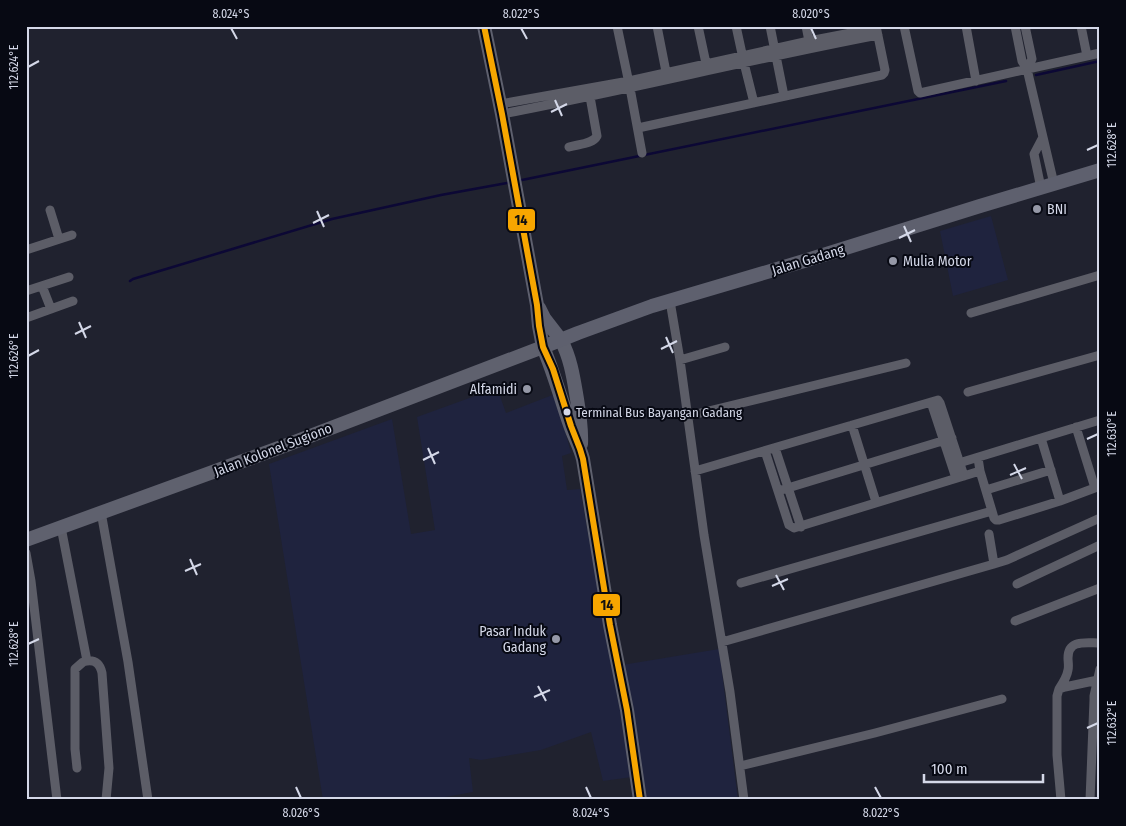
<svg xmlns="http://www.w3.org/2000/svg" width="1126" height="826" font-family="'Fira Sans Condensed',sans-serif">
<rect width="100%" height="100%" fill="#20222f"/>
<!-- built -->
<path fill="#1f233e" d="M991,216L1008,280L953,296L940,231Z
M497,388L506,413L555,394L571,453L562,456L567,490L580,489L632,777L603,781L591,732L541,750L481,760L469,758L473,792L428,800H323L269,464L392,419L411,534L435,530L417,417Z
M719,649L738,800H644L622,665Z"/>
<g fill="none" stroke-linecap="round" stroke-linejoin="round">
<!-- stream -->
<path stroke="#0c0835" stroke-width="2.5" d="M1036,75L1100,61
M522,180L1006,81
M130,281L133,279L332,219L441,195L507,183"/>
<!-- minor -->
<path stroke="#5c5d67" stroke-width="9" d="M617,26L630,88L642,153
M657,26L667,77
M698,26L707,68
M736,26L744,63L754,103
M770,26L784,96
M806,26L810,46
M904,26L918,91L920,93L1100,53
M966,26L976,81
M1015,26L1022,61L1027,69L1054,184
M1025,26L1032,59L1027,69
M1081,26L1087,56
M500,104L629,81L809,41L877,28
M502,114C628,90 752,59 878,35
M638,128L882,75L884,73L885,70L877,31
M569,147C579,144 593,144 597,136L589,91
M1041,188L1034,154L1043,137
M50,210L59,239
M26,250L72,235
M42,286L51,309
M26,291L69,277
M670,301L680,360L704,535L730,692L744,800
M971,313L1100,275
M26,318L73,301
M680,360L725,347
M968,392L1100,355
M931,402L956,478
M688,416L906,363
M852,425L876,502
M1076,427L1095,488
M775,448L801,527
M765,451L789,525L794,528L980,471
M959,463L1100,420
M695,471L938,400L940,403L964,476
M986,490L1051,470
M778,491L952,438
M1060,501L1100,486
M992,511L994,518L996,520H999L1060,501L1041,438
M101,512L128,662L148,800
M61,527L87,661C96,660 100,664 102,673L109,768L106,800
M989,534L994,564
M26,553L31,581L57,800
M741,583L992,511L980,471L978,458
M1017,584L1100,545
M1015,621L1100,588
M722,642L994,564L1007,560L1100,518
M1100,669L1094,696V700L1100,704
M1059,689C1063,683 1067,677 1068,670C1069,666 1068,662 1068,658C1068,639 1086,643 1100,643
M740,766L875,733L1002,699
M77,768L75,749V669L83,662L87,661
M1061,800L1057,755V696L1059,689L1065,687L1098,680
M1090,800L1094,700"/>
<!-- primary -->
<path stroke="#5f616e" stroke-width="14" d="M561,340C570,357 573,375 576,393C579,411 582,427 581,444
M26,540L284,446L543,347C554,373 561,399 570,425C574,437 580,447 583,459L610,625L627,710L640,800"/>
<!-- trunk -->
<path stroke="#5e606e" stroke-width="14" d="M484,26L502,114L537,305L539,326L543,347L578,333L652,306L804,261L980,206L1100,170
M539,308L544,318L561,340"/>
<defs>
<path id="bus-1" d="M484,26L502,114L537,305L539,326L543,347L553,369L571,426L580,449L583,459L610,625L627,710L640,800"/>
</defs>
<!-- bus-1 casing -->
<use href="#bus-1" stroke="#070913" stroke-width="10"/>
<!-- bus-1 -->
<use href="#bus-1" stroke="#f7a600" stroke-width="6"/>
</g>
<!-- ticks -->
<path fill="none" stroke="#d4d8e8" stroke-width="2" d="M231,28L237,39M521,28L527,39M811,28L816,39M28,67L39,61M555,100L562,116M551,112L567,104M1087,150L1098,145M317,211L324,227M313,223L329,215M904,226L911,242M899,238L915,230M79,322L86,338M75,334L91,326M666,337L673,353M661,349L677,341M28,356L39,350M1087,439L1098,434M428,448L435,464M423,460L439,452M1014,464L1022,479M1010,475L1026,468M190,559L197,575M185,571L201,564M776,575L784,590M772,586L788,579M28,644L39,639M538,686L546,701M534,697L550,690M1087,728L1098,723M296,787L301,798M586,787L591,798M875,787L881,798"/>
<!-- markers -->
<g fill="#9598a7" stroke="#070913" stroke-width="2">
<circle cx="1037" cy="209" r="5"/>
<circle cx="893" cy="261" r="5"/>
<circle cx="527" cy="389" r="5"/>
<circle cx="556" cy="639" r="5"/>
</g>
<circle fill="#d4d8e8" stroke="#070913" stroke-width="2" cx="567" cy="412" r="4.5"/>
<g text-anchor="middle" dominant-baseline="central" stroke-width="4" stroke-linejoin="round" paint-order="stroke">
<!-- bus labels -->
<g font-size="13" fill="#d4d8e8" stroke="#070913" text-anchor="start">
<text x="576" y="412">Terminal Bus Bayangan Gadang</text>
</g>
<!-- poi labels -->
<g font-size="14" fill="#d4d8e8" stroke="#070913" text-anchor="start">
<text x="1047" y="209">BNI</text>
<text x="903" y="261">Mulia Motor</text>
<text x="517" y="389" text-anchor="end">Alfamidi</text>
<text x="546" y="631" text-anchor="end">Pasar Induk<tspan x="546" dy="16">Gadang</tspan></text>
</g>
<!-- street labels -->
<g font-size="14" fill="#d4d8e8" stroke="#070913">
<text transform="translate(808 260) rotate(-17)">Jalan Gadang</text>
<text transform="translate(273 450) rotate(-21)">Jalan Kolonel Sugiono</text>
</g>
</g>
<g stroke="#070913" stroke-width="2">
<rect x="507" y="208" width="29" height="24" rx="5" fill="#f7a600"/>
<rect x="592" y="593" width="29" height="24" rx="5" fill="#f7a600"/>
</g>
<g font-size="14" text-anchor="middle" font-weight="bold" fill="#111">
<text x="521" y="225">14</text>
<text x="607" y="610">14</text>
</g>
<!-- border -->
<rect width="1126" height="826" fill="none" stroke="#070913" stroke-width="55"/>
<!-- scale -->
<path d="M924 774v8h119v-8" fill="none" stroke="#d4d8e8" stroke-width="2.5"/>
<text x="931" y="774" font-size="15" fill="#d4d8e8" stroke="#070913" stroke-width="4" paint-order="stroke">100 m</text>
<rect x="28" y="28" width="1070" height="770" fill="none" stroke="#d4d8e8" stroke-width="2"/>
<g font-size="12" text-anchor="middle" fill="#d4d8e8">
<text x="231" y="18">8.024°S</text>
<text x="521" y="18">8.022°S</text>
<text x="811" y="18">8.020°S</text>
<text transform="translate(14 67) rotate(-90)" y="4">112.624°E</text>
<text transform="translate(1112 145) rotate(-90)" y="4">112.628°E</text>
<text transform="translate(14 356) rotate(-90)" y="4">112.626°E</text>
<text transform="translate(1112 434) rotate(-90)" y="4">112.630°E</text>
<text transform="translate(14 644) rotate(-90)" y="4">112.628°E</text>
<text transform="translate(1112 723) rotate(-90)" y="4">112.632°E</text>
<text x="301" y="817">8.026°S</text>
<text x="591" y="817">8.024°S</text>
<text x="881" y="817">8.022°S</text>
</g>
</svg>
